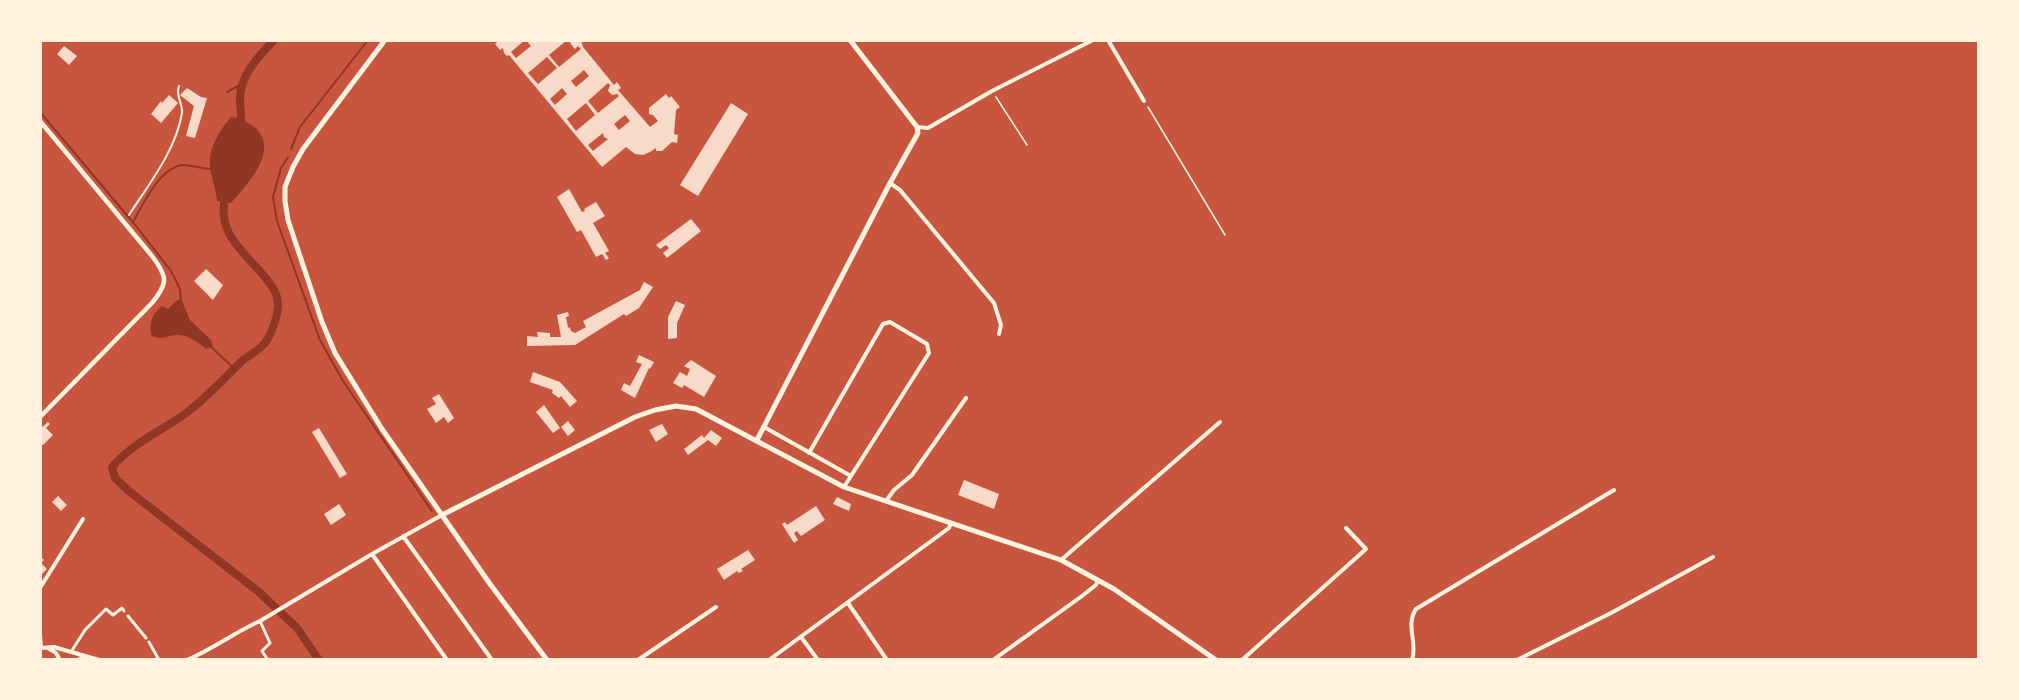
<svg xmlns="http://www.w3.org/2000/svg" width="2019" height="700" font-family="Poppins,sans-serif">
<rect width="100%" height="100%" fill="#c8553d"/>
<!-- water -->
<path fill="#8f3625" d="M231,117C241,118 245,121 253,126C282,149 247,184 231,203L217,201C216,188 210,176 210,164C209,146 221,129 231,117Z
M181,299L190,320L211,340L213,347L206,349C199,343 190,336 180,335C168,334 162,342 151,335C149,322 152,315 162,306L168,309L176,301Z"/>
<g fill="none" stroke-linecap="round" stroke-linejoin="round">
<!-- stream -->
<path stroke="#8f3625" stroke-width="2" d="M227,92L242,84
M40,112L136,226L171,271L180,289L181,300
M291,149L300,127L368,40
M288,157L281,168L273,197L277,221L320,340L343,381L432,511
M133,222C143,204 160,167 183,165C190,165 203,169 212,169
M210,346L235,369"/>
<!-- canal -->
<path stroke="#8f3625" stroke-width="8" d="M241,127C242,117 240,108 240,98C241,74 258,57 274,40
M226,194C215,232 242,250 264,276C271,285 278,293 278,304C278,316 272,333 265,343C259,350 250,355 243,360C223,379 205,400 182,416C157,433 132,444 112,467L115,478L130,492L259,592L297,628L319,660"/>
</g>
<!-- building -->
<path fill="#f7dbc8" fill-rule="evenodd" d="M500,40H525L511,52L516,58L531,46L526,40H567L549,55L559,67L581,49L578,46L575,49L570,43L572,40H581L583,47L614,85L617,82L621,88L618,90L650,127L658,121L653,115L649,114V108L666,94L669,98L671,96L680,107L676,110L674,134L678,135L677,143L672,142L662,151H656V148L650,152L643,155L635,154L626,147L602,167L509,55L507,56L504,53L503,48L500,50L495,44ZM547,57L557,68L538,84L528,73ZM584,70L589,76L576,87L571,81ZM608,83L610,85L608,91L612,95L617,94L619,96L598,113L588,101ZM562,88L567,94L555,105L550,99ZM586,103L595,115L576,131L567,119ZM625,115L630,121L619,130L614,124ZM603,133L604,137L608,139L593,151L588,145Z
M64,46L77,56L69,65L57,54Z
M187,88L201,97L207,98L195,138L186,136L194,106L180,95Z
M169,95L178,103L161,123L151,114L161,101L162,103Z
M731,103L748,114L698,196L680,185Z
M569,189L582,212L585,211L584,209L596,202L605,216L593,223L609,251L605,253L609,258L606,260L602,254L596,257L581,230L577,232L557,197Z
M691,219L701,231L667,258L663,253L669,248L666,245L660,249L656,245Z
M206,269L223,285L213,300L194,281Z
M644,282L653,287L639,308L626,316L624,314L575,345L527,346V336L538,337L537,332L550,333V337H561L557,315L568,312L569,316L566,317L568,328L570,327L571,331L575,333L586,327L583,321L640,290Z
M676,301L685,305L677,323V338L668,339V317Z
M639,355L654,362L650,369L649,368L635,398L621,390L624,383L630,386L642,364L636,362Z
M691,360L716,376L704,397L684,385L682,388L673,383L680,372L687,376L690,369L684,366Z
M533,372L560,382L577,401L570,407L561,396L559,398L552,393L553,390L530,382Z
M439,394L454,418L448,423L444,417L436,423L427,409L436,404L432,398Z
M544,405L560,428L553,433L536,412Z
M568,421L575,430L568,436L561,427Z
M48,422L50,424L46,428L53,435L43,445L40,443V429Z
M662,424L668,434L656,442L649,430Z
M319,428L347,474L340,478L312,432Z
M711,430L722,438L716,446L708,440L688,455L684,449L702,435L704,438Z
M964,480L999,494L994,509L958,495Z
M58,496L67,505L61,511L52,502Z
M837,497L851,504L849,511L833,504Z
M339,504L346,515L331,525L324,514Z
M816,506L825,520L801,536L797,531L794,533L798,540L794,543L782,524L785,522L787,525Z
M748,550L755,560L741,569L743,571L739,573L737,571L724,580L717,569Z
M40,556L44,560L41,563L47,569L40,576Z"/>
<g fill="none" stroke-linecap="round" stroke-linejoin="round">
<!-- path -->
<path stroke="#fff3e0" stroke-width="1.5" d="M996,97L1027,145
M1148,107L1225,235"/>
<!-- service -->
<path stroke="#fff3e0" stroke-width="2" d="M129,215C149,184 176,150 182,113C183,103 175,96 179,86"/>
<!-- pedestrian -->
<path stroke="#fff3e0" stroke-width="3" d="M128,616L146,638
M260,621L270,643L262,651L268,660
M149,642L159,660
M71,652L85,630L106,609L113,615L122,608L124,611"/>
<!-- minor -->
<path stroke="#fff3e0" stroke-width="4" d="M1108,40L1144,101
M917,127L928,128L992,91L1093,40
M890,183L900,190L994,303L1001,325L999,334
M764,427L851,476
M809,453L883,324L890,322L927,344L929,353L844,487
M886,501L894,490L912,475L966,398
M403,536L492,660
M372,554L447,660
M1061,560L1220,422
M40,588L83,519
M848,603L887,660
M40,635L41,647
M801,637L818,660
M40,648L54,647L99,660
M48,648L56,653L60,660
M77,660L85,657
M187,660C213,649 235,632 260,621L372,554L442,515
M638,660L716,607
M769,660L949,528L951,523
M993,660L1082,596L1096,585L1098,580
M1242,660L1366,549L1346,528
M1412,660C1418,643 1405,625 1416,609L1614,490
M1517,660L1611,613L1713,557"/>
<!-- tertiary -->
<path stroke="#fff3e0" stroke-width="4.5" d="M40,121L152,256C168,277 168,283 152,303L40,417"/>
<!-- secondary -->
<path stroke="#fff3e0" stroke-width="5" d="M385,40L303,149L293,167L285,187V201L288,220L322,322L335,353L382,429L490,584L547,660
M757,440L890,183L918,133L917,127L850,40
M442,515L635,417L655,410L676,406L696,409L844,487L1061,560L1114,589L1216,660"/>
</g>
<!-- border -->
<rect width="2019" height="700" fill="none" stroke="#fff3e0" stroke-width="84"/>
</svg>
